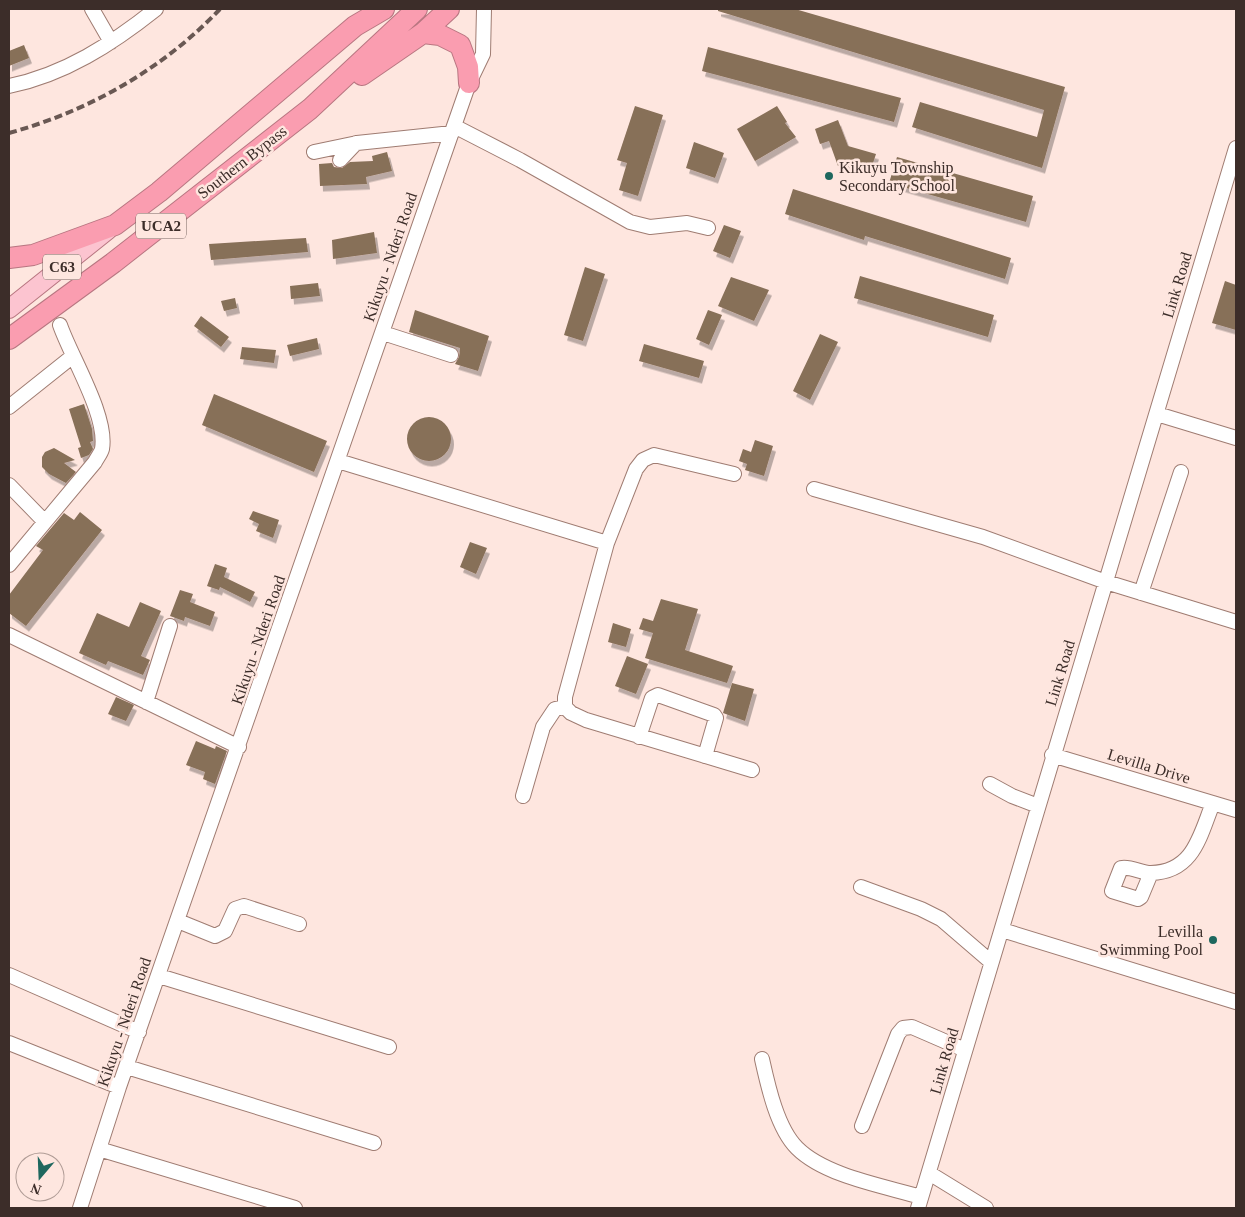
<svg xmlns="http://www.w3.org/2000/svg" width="1245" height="1217" font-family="'Times New Roman',serif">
<defs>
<filter id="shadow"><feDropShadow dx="3" dy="5.5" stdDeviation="0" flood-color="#0004"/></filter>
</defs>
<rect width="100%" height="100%" fill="#fee6df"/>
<!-- building -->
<path fill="#876f58" filter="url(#shadow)" d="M718,9H795L1065,87L1042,168L912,127L920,102L1037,137L1044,110L718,11Z
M24,45L29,58L9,66V51Z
M708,47L901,98L894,122L702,71Z
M635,106L663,115L638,196L619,190L627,163L617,160Z
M777,106L787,122L785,123L796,137L755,161L737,129Z
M838,120L848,146L876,154L872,166L855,161L838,166L829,141L820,144L815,129Z
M694,142L724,153L715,178L686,168Z
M387,152L392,171L366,177L367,184L320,186L319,164L332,163L334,167L342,168L350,162L373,161L372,156Z
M897,157L1033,196L1026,222L889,183Z
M793,189L1011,258L1005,279L865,236L864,240L785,214Z
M724,225L741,231L730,258L713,251Z
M374,232L377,253L333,259L332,240Z
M306,238L308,252L211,260L209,244Z
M585,267L605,274L583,341L564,335Z
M860,276L994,315L988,337L854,298Z
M731,277L769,290L754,321L718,306Z
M1225,281L1236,285V330L1212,323Z
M318,283L320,296L291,299L290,286Z
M235,298L237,308L224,311L221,301Z
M415,310L489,336L478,371L455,364L459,357L460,348L409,332Z
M708,310L722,315L709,345L696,339Z
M201,316L229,337L221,347L194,326Z
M820,334L838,342L810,400L793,391Z
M317,338L319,349L290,356L287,345Z
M644,344L704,361L699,378L639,361Z
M242,347L276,350L274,363L240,359Z
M214,394L327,441L314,472L202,425Z
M84,404L92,429L93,441L90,442L93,449L89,455L81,458L78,448L81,447L69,409Z
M407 439a22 22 0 1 1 44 0a22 22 0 1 1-44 0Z
M755,440L773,446L764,476L745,470L747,464L739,461L743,449L751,452Z
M54,448L75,460L64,463L76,472L66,483L49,474L42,467V457L45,452Z
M253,511L279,520L273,538L256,531L259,524L249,519Z
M80,512L102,530L26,626L9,613V595L43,550L36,546L64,513L74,520Z
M470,542L487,548L476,574L460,567Z
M215,564L227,568L224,577L255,592L250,602L220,587L219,590L207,586Z
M180,590L193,594L190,602L215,612L210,626L185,617L184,621L170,616Z
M661,599L698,609L685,650L733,666L727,683L645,658L653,633L639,629L643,618L653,621Z
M140,602L161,611L141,656L150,660L143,675L108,661L106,665L79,653L97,613L129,627Z
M613,623L631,629L626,647L608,642Z
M627,656L648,664L636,694L615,686Z
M732,683L754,689L745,721L723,713Z
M116,697L134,705L126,721L108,714Z
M196,741L215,749L216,746L227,751L215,784L203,779L205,772L186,765Z"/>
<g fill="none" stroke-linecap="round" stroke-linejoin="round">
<defs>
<path id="minor" d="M92,9L111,42
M9,86C64,75 112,44 156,9
M454,126L520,160L630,222L650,227L687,223L708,228
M314,152L357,143L452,133
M340,160L356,143
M383,333L451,355
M9,407L73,356
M1157,414L1236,438
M338,461L607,543
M734,474L654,455L643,460L636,469L607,543L565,697V707L571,713L586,720L752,770
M9,485L45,522
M814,489L983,537L1106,582L1236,622
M9,565L95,462C97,458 101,453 102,449C108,416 71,357 60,325
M1141,593L1181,472
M9,635L239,747
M146,702L170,626
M639,737L652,698L658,695L714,715L716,718L705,756
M1052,755L1236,810
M990,784L1012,796L1038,806
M523,796L543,727L555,709L565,707
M1151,873L1141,897L1138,899L1112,891L1121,868C1131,866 1141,873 1151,873C1194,872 1200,835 1213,803
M861,887L921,909L941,919L991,962
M178,921L215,936L225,931L235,909L244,906L299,924
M1002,930L1236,1002
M9,975L139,1032
M159,976L389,1047
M9,1043L119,1087
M762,1059C768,1086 777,1128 797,1148C825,1176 884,1186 921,1197
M127,1067L374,1143
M862,1126L898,1034L903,1028L912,1027L965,1050
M99,1149L295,1208
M929,1173L986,1208
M80,1208L119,1087L454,126L469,83L483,54L484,9
M918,1208L1236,148"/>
<path id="major" d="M9,309L108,230"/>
<path id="highway" d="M423,33L440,35L460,45L468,67L469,83
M362,75L423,33L449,9
M9,258L33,255L115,225L159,192L355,26L384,9
M9,339L113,263L310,109L417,9"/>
</defs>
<!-- minor casing -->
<use href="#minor" stroke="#9f7c72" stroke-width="16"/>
<!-- major casing -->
<use href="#major" stroke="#b87681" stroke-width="20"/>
<!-- highway casing -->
<use href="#highway" stroke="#b87681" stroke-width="22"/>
<!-- minor -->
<use href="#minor" stroke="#fff" stroke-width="14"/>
<!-- major -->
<use href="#major" stroke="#fcc4d0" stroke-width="18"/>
<!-- highway -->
<use href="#highway" stroke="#fa9db0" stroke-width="20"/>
<!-- rail -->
<path stroke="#695853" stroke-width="4" stroke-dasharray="8 4" stroke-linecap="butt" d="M9,133C89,111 163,69 220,9"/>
</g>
<!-- markers -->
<g fill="#1e675e" stroke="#fee6df" stroke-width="2">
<circle cx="829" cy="176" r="5"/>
<circle cx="1213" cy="940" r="5"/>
</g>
<g text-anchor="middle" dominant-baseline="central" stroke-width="5" stroke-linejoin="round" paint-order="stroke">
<!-- shield labels -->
<g fill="#fee6df" stroke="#766460" stroke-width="1">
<rect x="136" y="213.5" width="50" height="25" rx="4"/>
<rect x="43" y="254.5" width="38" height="25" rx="4"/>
</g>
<g font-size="15" font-weight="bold" fill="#3c2d29">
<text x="161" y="226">UCA2</text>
<text x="62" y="267">C63</text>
</g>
<!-- street labels -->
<g font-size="16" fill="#3c2d29" stroke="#fee6df">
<text transform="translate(242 162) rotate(-38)">Southern Bypass</text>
<text transform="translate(390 257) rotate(-71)">Kikuyu - Nderi Road</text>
<text transform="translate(1177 285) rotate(-73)">Link Road</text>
<text transform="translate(258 640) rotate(-71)">Kikuyu - Nderi Road</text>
<text transform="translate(1060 673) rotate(-73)">Link Road</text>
<text transform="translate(1149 766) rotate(17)">Levilla Drive</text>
<text transform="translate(124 1022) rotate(-71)">Kikuyu - Nderi Road</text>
<text transform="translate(944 1061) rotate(-74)">Link Road</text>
</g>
<!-- poi labels -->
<g font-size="16" fill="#3c2d29" stroke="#fee6df" text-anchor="start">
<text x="839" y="167">Kikuyu Township<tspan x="839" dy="18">Secondary School</tspan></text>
<text x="1203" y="931" text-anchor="end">Levilla<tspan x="1203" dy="18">Swimming Pool</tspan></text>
</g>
</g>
<!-- border -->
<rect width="1245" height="1217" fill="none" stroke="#3c2d29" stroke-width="20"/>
<!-- north arrow -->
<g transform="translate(40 1177) rotate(199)"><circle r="24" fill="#fee6df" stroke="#b09c96"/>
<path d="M0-4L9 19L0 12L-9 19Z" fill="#1e675e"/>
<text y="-8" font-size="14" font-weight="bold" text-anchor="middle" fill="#3c2d29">N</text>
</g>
</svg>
